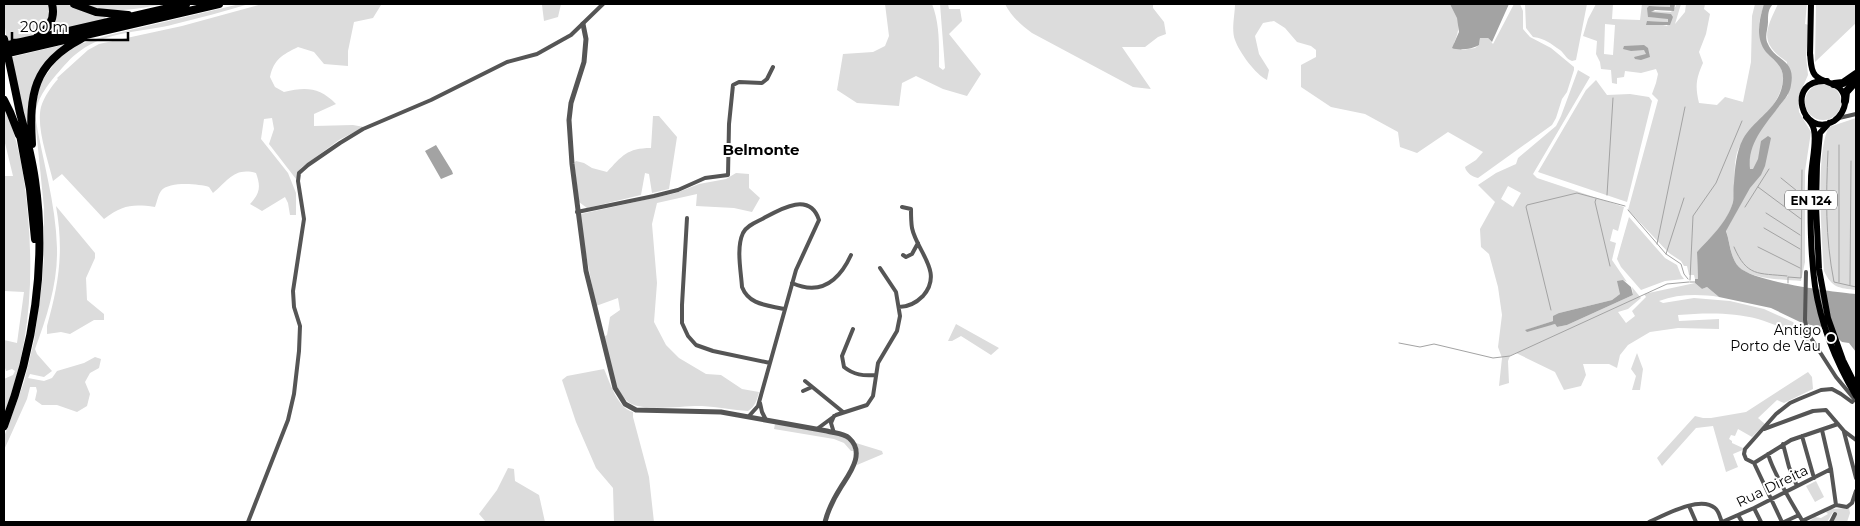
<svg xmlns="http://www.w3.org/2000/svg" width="1860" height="526" font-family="Montserrat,sans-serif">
<rect width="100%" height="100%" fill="#fff"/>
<!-- green -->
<path fill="#dcdcdc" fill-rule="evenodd" d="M5,4H49C52,34 31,36 7,41L4,21Z
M55,4H70L80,9L105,17L106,19L47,34Z
M81,4H164C132,10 112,14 81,4Z
M240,4H249C225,11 200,18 175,24C145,32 106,31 80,51C71,57 64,66 56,75C46,87 37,99 35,115C42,159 56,203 57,248C58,282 47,317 35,349L37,354L52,371L44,377L30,374L28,378L44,381L52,378L57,371L84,363L95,357L101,359L99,368L90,373L85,382L90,394L87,406L77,412L57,405H42L35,400L37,391L36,387H30L27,399L4,450V437L24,382L34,341L42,283L44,257V208L34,109L41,82L57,60L77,45L109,35Z
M262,4L381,5L373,18L354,22L348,51V66L324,64L314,52L298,47C282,55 274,59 270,77L275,87L284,92C306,87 319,87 336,104L314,114V126L353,125L364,127L339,140L301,168L296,179L269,144L274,129L272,118L264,119L261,139L288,173L296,193V215H290L288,203L285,197L262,211L250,204C260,193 261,187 256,173C234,167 228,181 213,193L209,187C199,184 169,181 161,191C158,195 157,202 155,207C132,204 123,205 104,219L62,174L53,181C48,160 36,127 41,107C44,97 51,87 58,79L57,78L88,50L99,44L182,26Z
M539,4H561L558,17L544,21L542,5Z
M885,4H932C940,24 939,46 939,67L943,70L945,68L940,4H948L949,9H960L962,21L949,34L981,74L967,96L943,89L916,76L902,83L899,106L857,103L837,90L843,54L873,52L885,46L889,36Z
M1005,4H1153V8L1164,22L1166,34L1158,37L1145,47H1122L1151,89L1133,87L1032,33C1021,25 1011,16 1005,4Z
M1235,4H1450C1460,17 1461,28 1454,43L1462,50L1475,48L1479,45L1480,38H1488L1493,44L1514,4H1520L1523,11V29L1530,37L1551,48L1574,67V70L1567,92L1562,99L1556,118L1552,125L1478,178C1473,177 1466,173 1465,167L1476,160L1483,152L1448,132L1417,153L1400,147L1398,132L1365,114L1331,107L1301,87V65L1316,57V50L1311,46L1297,42L1285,28L1274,21L1263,23L1255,36L1259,54L1269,70L1267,80C1256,75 1239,52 1235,40C1231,30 1235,14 1235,4Z
M1525,4H1587L1576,60L1572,61C1566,59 1565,54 1560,50C1549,43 1547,39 1533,37L1526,28Z
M1596,4H1613L1612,19L1640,20L1642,4H1670V7L1650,6L1648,17L1668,18V22L1647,21L1667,26L1673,17L1652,13L1651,11L1671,12L1676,6L1675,4H1681L1675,24L1685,12L1686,4H1705L1704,9L1710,14L1706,34L1699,52L1703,63C1696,79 1695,86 1699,103L1717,105L1725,97L1743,102L1751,62L1752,16L1755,4H1765C1758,18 1756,37 1766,51C1773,62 1784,65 1783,79C1781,106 1754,125 1740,146C1731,161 1737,186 1733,202C1729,221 1710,238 1697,252L1698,279H1695L1694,275H1689L1687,266H1684L1681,261L1669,253L1628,210L1658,100L1652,94L1656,83L1658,74L1656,69L1641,73L1625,71L1624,77L1617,78V84L1612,83L1611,70L1601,69L1600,62L1596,54L1597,41L1583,36L1588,19ZM1605,24L1615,25L1613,55L1604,54Z
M1778,4H1807L1805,24L1809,25L1806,56L1808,75L1798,98L1799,112L1811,132L1805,171V262L1801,281C1785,280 1752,279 1740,268C1730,259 1730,242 1726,230L1746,194L1747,146L1788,95L1787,62C1759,43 1765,31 1778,4Z
M1816,4H1856V23L1815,62Z
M66,44L67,45L31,92L28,109V136L12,57Z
M1578,70L1590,77L1533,174L1537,178L1624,207L1618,231L1613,229L1610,241L1616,243L1612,260L1627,282L1623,280L1620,294L1612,300L1559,313L1553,321L1526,330L1555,324L1557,327L1567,325L1633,295L1632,287L1641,298L1628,309L1618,312L1626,323L1635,316L1632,311L1646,297L1644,294L1695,283L1702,289L1707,287L1719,297C1699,294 1678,294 1659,301L1663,303L1694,298L1730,301L1764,309L1793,322L1811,343L1809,345L1792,330L1790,331L1788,328C1778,327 1768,322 1758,319C1732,312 1704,313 1678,315L1679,321L1719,319V329L1678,328L1650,332L1628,345L1620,355L1617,368L1609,364H1583L1586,375L1581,386L1564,390L1555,372L1516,353L1510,356L1508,361L1509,383L1499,386L1502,358L1498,347L1502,315L1498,287L1489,254L1481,247L1480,229L1495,202L1478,185L1496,173L1516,164L1518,158L1556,126L1561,116ZM1508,186L1521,193L1513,207L1501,199Z
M1596,80L1607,95L1630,94L1649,97L1652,101L1627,202L1538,172L1586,90Z
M1805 102a18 18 0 1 1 36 0a18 18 0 1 1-36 0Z
M4,106C19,141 25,178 28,216C34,284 29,350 4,414V379L13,375L15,371L12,369L6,371L5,368L4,372V340L17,343L24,292L4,291V176H13L4,139Z
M653,116H659L677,137L669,189L652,193L649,174L645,173L641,195L587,208L579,202L574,163L576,161L584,163L592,168L607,172C622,156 627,148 651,148Z
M1856,118V290C1839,288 1832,288 1824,271C1822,241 1815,152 1829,127Z
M736,173L749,174V188L760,198L752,212L734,208L696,206L697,194L657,203L652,224L657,283L654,322L666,345L679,358L706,374L721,375L742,389L759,392C757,400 755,407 748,411C733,410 718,407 702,406C685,405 639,413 627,401C612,387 608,356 604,337L607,335L610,317L620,310L618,298L596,306L579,218L581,214L676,193L699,184L726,179Z
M56,206L95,253V258L86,278L87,300L104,314V320H94L70,334L61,332L47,334V326C59,283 64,251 56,206Z
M1629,217L1665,258L1677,265L1681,275L1684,279L1665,281L1641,290L1621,267L1617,259Z
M956,324L999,348L991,355L961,336L952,341H948Z
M1637,353L1643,369L1640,390H1632L1636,376L1631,369Z
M604,369C610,382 617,408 633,412V417L649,477L654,522H614L613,488L596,468L576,422L562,380L567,376Z
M1808,372L1812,377L1813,389L1784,403L1777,400L1758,418L1765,424L1752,437L1738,429L1735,436L1731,435L1729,439L1732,441V443L1745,449L1733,454L1738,467L1726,472L1713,426L1696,428L1662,466L1657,458L1695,416L1703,418H1711L1746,412Z
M775,424C794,427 830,429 846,438C851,441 852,445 854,451H851L844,443L834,439L774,429Z
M856,443L882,451L883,454L857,465L859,451Z
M508,468L514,469L515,481L539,495L545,522H486L479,514L497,490Z
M1816,481L1824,497L1815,502L1806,486Z
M1849,508L1850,513L1847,522H1833L1837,513L1833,512L1827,522H1808L1815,517L1821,518L1828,514L1826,512L1829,509Z"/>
<!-- water -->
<path fill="#a3a3a3" d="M1450,4H1509L1492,42L1488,38H1480L1479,45C1473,49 1459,51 1452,48L1459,32L1457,18Z
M1670,4H1675L1674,11L1655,10L1651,12L1671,14L1673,17L1670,25H1646L1647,21L1668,22V19L1648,17L1647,8L1649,6L1670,7Z
M1764,4H1773C1768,9 1768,15 1768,22C1768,29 1764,37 1768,44C1776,62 1796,59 1791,85C1790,93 1785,99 1780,105C1766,124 1747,143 1750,169H1753L1758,159L1761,141L1768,136L1771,138L1765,166L1761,175L1750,188L1726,231C1730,242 1730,258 1739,267C1753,282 1834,292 1856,294V352L1849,343L1842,342L1833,334L1818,327L1800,322L1771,308L1719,297L1707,287L1702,289L1695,283V279H1698L1697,252C1710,238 1728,221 1733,202C1734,197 1733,189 1734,183C1735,169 1736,152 1743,139C1755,118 1781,108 1783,80C1784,66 1774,61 1766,52C1755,38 1759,20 1764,4Z
M1644,45L1648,48L1650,57L1641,60L1635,59L1634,57L1646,54L1644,50L1631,51L1623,49L1624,46Z
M436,145L452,171L453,174L441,179L425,151Z
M1623,280L1631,287L1633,295L1567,325L1557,327L1555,324L1527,332L1525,330L1553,321V316L1559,313L1612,300L1620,294L1617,281Z"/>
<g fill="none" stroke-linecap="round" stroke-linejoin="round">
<!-- stream -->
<path stroke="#a3a3a3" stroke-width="1" d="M1828,151C1826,197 1825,236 1834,282L1856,287
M1781,178L1802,195
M1758,187L1801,219
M1607,195L1613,98
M1596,199L1595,202L1610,266
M1745,207L1769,169
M1628,210L1666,254L1681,264L1684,274L1688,279
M1766,213L1800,235
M1764,228L1800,249
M1657,244L1685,107
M1734,247C1747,277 1758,273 1787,276
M1758,247L1800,268
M1666,254L1684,198
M1690,280L1693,216L1716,183L1742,121
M1690,282H1695
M1839,282V145
M1788,283V277L1801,278L1802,170
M1850,285L1851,161
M1551,310L1526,207L1527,205L1577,193L1625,206
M1399,343L1420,347L1434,344L1493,358L1510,356L1667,284L1689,282"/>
<!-- minor -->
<path stroke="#555" stroke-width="4" d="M1839,118L1856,114
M577,212L654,196L678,190L705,178L728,175L729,124L733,85L739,82L762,83L767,79L773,67
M687,218L682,305V323L688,336L696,345L713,351L770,363
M903,255L906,257L912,254L918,243
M1806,272L1805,320L1807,332L1836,377L1856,401
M792,283C821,296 839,281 851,255
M899,307C909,307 916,303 923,296C944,272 917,252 912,228C911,222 911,215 911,209L902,207
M853,329L842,356L844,367C854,375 863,376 876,375
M805,381L843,412
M803,391L812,387
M760,403L762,412L766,420
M749,416L758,406L796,270L819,220C810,192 782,208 764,218C757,222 747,225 743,233C736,248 741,271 742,287C749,305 767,305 784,309
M817,429L836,415L867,405L873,396L878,363L897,331L900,316L896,292L880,268
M1764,429L1813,411L1826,410L1844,431L1856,440
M1822,430L1831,469L1836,505
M1844,432L1856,478
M834,433L831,423L834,416
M1802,436L1814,478
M1783,444L1789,467L1797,486
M1768,454C1774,475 1792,503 1803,522
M1754,463L1791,440L1838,424
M1689,506L1696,522
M1754,508L1761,522
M1738,515L1742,522
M1802,521L1836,505L1847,507L1852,503L1856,491
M248,522L288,420L294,394L299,351L300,326L294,307L293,291L304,219L298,181L299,173L308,165L340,143L363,129L431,100L507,62L537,54L562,40L571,35L603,4
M1649,522C1665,515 1700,495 1715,508C1719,511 1720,518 1722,522
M1722,522L1754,508L1831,469
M1782,522L1754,463L1746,459L1744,454L1745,449L1776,414L1790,403L1799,399L1821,390L1832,389L1841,394L1852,402
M1784,522L1799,515
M1831,522L1835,514"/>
<!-- tertiary -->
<path stroke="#555" stroke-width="5" d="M583,24L586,39L584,62L571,103L569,120L572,164L586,271L615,388L625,404L636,410L721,412L827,431C834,433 844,433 849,438C866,453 849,474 841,487C834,498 828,510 825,522"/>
<!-- primary -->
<path stroke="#000" stroke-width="6" d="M1810,53C1811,60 1810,69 1815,75C1825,86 1844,80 1845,102C1845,109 1840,117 1834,121C1802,140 1784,78 1827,81
M1810,55L1811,4
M1806,117C1810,121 1813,125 1814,130C1817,144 1811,164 1811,179C1810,214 1810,251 1815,286C1821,325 1836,362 1856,396
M1829,123L1820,133L1817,164L1816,206L1819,269L1828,318L1843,360L1856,386"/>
<!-- motorway -->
<path stroke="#000" stroke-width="8" d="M74,4L96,12L128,15
M36,38C48,29 56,19 52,4
M4,39C10,64 15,89 20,113C26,135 32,158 35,180C47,263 34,348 4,426
M4,46L186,4
M4,54L219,4
M1834,84L1843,83L1856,74
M4,100L10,112L19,135
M1845,101L1846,92L1856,81
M19,129L30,189L35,239
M32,144C29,95 33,64 81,39"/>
</g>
<!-- markers -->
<circle fill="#000" stroke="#fff" stroke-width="2" cx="1831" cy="338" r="5"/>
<g text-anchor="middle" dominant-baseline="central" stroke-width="4" stroke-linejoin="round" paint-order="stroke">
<!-- shield labels -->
<rect fill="#fff" stroke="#4c4c4c" stroke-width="1" x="1785" y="190.5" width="52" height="19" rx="4"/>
<g font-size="12" font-weight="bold" fill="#000">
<text x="1811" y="200">EN 124</text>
</g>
<!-- poi labels -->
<g font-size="14" fill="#000" stroke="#fff" text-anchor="end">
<text x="1821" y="330">Antigo<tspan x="1821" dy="16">Porto de Vau</tspan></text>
</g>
<!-- street labels -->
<g font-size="14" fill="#000" stroke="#fff">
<text transform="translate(1772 486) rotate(-26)">Rua Direita</text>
</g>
<!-- neighbourhood labels -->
<g font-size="15" font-weight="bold" fill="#000" stroke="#fff">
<text x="761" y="149">Belmonte</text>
</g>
</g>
<!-- border -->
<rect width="1860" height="526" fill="none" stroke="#000000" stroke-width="10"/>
<!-- scale -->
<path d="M12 32v8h116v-8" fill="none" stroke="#000000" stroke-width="2.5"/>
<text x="20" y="32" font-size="15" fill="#000000" stroke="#ffffff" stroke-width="4" paint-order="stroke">200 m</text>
</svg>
